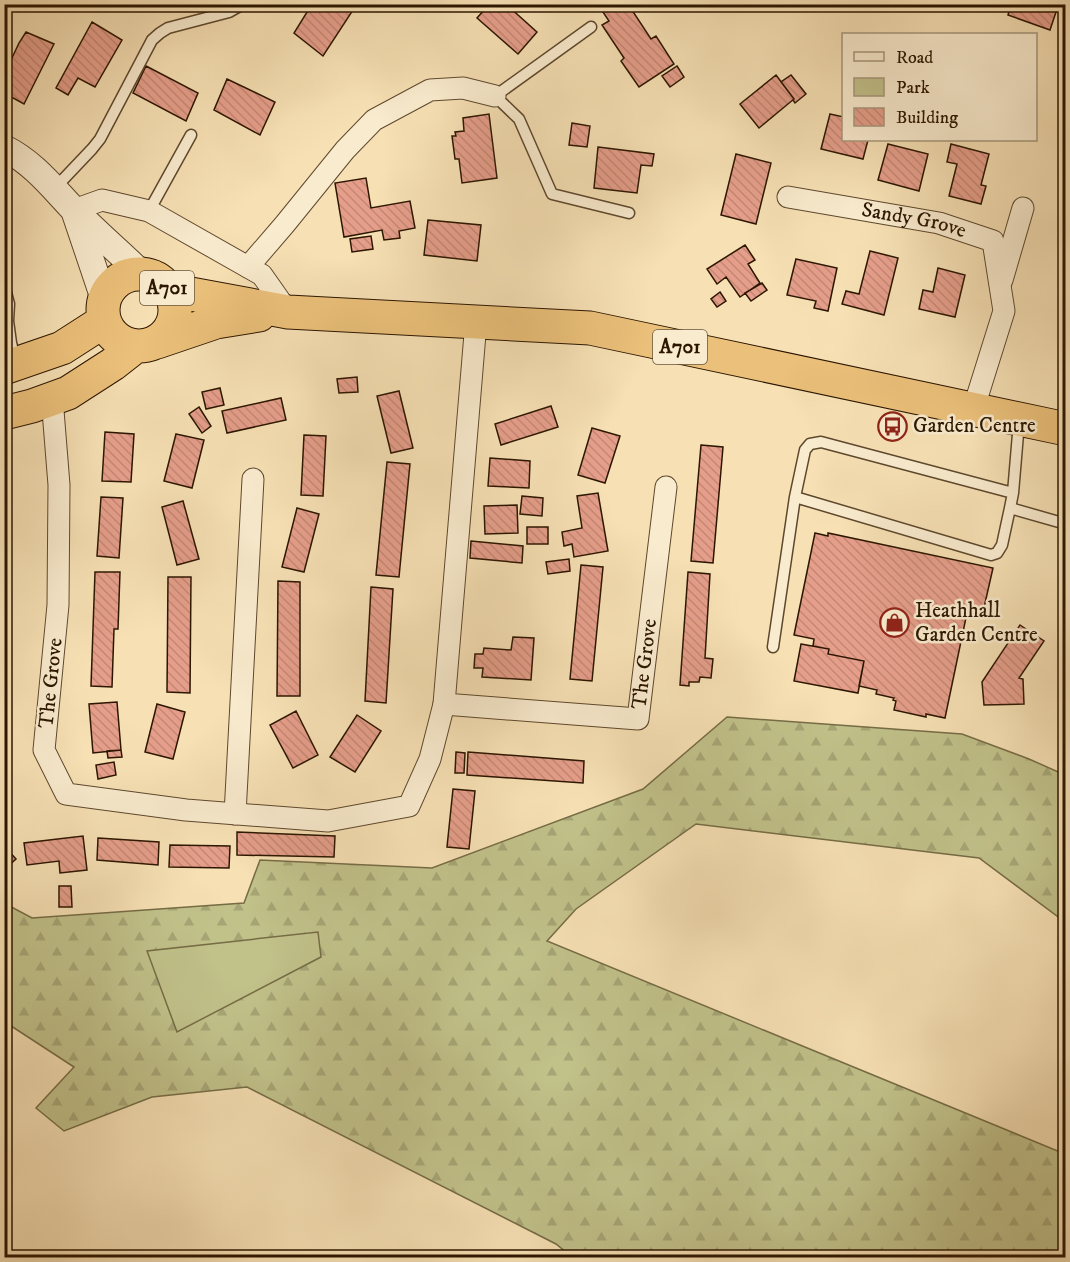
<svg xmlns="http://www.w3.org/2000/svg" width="1070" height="1262" font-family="'IM FELL DW Pica',serif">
<defs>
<pattern id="forest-firs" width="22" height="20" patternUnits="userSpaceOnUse" patternTransform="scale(1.5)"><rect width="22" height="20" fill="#c1c18a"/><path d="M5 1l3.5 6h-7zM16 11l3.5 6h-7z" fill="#a6a575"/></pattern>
<pattern id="building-back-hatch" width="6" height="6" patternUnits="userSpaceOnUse" patternTransform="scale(1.5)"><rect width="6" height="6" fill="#e59e8a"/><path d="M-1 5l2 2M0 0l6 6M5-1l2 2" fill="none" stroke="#c58775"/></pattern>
</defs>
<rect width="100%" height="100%" fill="#f6e0b4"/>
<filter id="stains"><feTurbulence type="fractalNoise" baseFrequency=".00333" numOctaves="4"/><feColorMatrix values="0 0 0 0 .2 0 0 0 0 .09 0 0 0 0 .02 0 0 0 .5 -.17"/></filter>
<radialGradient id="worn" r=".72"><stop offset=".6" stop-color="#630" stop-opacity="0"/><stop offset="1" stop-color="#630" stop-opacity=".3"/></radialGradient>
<!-- forest -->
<path fill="url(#forest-firs)" stroke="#766c45" stroke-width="1.5" d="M727,717L962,734L1029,759L1065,775V922L979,858L696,824L576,909L547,941L1065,1154V1257H572L556,1244L247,1087L152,1097L64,1131L36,1108L74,1067L5,1022L4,903L32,918L244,903L260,860L432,868L643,789Z"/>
<!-- green -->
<path fill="#c1c18a" stroke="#766c45" stroke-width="1.5" d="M318,932L321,957L177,1032L147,951Z"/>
<!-- building -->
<path fill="url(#building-back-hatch)" stroke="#2c1600" stroke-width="1.5" d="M312,4H345L353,10L323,56L294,33Z
M479,4H509L508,6L537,32L518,54L477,18L485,9Z
M600,4H628L651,39L656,36L674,64L639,87L621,61L624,58L602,25L609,21L599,6Z
M848,4H866V10L848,9Z
M1011,4H1055L1058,6L1050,30L1008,15Z
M92,22L122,40L95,87L78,78L68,95L56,88Z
M26,32L54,44L24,104L4,93V75L19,43Z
M146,66L198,93L186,121L133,93Z
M677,66L684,77L670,87L662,76Z
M776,75L794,99L759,128L740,104Z
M791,75L806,94L795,103L793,100L794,99L781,82Z
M227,79L275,102L260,135L214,110Z
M489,114L497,178L462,183L459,159H455L452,136H456L455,132L464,131L463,118Z
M830,114L844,117V140H868L863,159L821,149Z
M572,123L590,126L587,147L569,145Z
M888,144L928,154L919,191L878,180Z
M951,144L989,154L981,185L986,186L981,204L949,196L957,164L947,162Z
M598,147L654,154L652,166L641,165L637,193L594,188Z
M736,154L771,163L756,224L721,215Z
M366,178L371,208L410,201L415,228L399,231L400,238L384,240L382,230L344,237L335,183Z
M428,220L481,225L477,261L424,255Z
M371,236L373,249L352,252L350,239Z
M745,245L755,260L748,264L760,283L740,297L726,277L717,284L707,269Z
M870,251L898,258L884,315L842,304L846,291L859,294Z
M796,259L837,268L828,311L814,308L816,301L787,295Z
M938,268L965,275L955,317L919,309L923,290L933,292Z
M762,283L767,290L751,301L745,293Z
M720,292L726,301L717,307L711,299Z
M357,377L358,392L339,393L337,379Z
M220,388L224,405L206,409L202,392Z
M399,391L413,448L391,453L377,396Z
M281,398L286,420L227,433L222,411Z
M551,406L558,427L501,445L495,424Z
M199,407L211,426L202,433L189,414Z
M592,428L620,436L605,483L578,475Z
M105,432L134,434L131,482L102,481Z
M176,434L204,440L192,488L164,481Z
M304,435L326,436L323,496L301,495Z
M701,445L723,447L713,563L691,561Z
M490,458L530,461L529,488L488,486Z
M387,462L410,464L399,577L376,575Z
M598,493L608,551L574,557L572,544L564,546L562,532L582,528L577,496Z
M522,496L543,498L542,516L520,514Z
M101,497L123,498L119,558L97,556Z
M183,501L199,559L177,565L162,507Z
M517,505L518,533L485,534L484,506Z
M297,508L319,514L304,572L282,567Z
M527,527H548V544H527Z
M815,533L828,536V533L993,568L983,612L968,608L945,718L926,714V717L894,710L896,701L893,700L894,698L876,694L877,690L859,686L864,661L828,654L829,649L813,646L814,639L794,635Z
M471,541L523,546L522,563L470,558Z
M569,559L570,571L548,574L546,562Z
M581,565L603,567L592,681L570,679Z
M95,572H120L118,629H114L112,687L91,686Z
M688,572L710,574L705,658L713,659L711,678L700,677L699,682H689V686L680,685Z
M168,577H191L190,693L167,692Z
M278,581L300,582V696H277Z
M371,587L393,589L386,703L365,701Z
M1020,625L1044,641L1019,678L1023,679L1024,704L984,705L982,682Z
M513,637L534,638L531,680L482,677L483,668H474L475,654H483L484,648L511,650Z
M801,644L829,649L828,654L864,661L858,693L794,681Z
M117,702L121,750L93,753L89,704Z
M157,704L185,712L173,759L145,752Z
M296,711L318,755L293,768L270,725Z
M357,715L381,731L355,772L330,757Z
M121,750L122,757L108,758L107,751Z
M456,752L465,753L464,773H455Z
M468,752L584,761L583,783L467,775Z
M114,762L116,775L98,779L96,765Z
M453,789L475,791L469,849L447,847Z
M237,832L335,836L334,857L237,855Z
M83,836L87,870L60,873L59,861L27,865L24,843Z
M98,838L159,842L158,865L97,860Z
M170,845L230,846L229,868L169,867Z
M4,846L16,859L4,870Z
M59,886H71L72,907H59Z"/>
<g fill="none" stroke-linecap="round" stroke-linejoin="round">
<defs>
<path id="service" d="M591,27L495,96L519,119L552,194L629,213
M55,188L92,149L100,139L152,40L160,33L168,28L229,12L243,4
M149,211L191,135
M4,285L9,304L8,321
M4,321H8L11,343L16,361
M1019,422L1013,493L1010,508L1066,524
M795,497L991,555L997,553L1002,545L1010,508
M773,647L795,497L805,450L810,444L821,442L1013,493"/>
<g id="minor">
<path id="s1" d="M788,197L939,223L993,241L1004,311L973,410"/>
<path d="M74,210L102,200L149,211L262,275L288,312"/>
<path d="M248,267L285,224L345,150L374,120L430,90L463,88L495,96"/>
<path d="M1002,280L1023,208"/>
<path d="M52,398L59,485L58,605L44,750L66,794L186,810L328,821L409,806L430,759L444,704L476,322"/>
<path id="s2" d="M444,704L638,719L666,487"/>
<path d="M235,814L253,479"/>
</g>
<path id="tertiary" d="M4,148C33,162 53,188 74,210C96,232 120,253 142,274
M75,213L104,299"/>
<path id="trunk" d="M103 310a36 36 0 1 1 72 0a36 36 0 1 1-72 0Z
M169,290L288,312L590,328L1066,429
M157,342L216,322L259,315
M4,368L62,348L104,321
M4,413L32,406L68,393L113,364L136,346"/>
</defs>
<!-- service casing -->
<use href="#service" stroke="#5e482d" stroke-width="13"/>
<!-- minor casing -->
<use href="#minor" stroke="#5e482d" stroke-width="23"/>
<!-- tertiary casing -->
<use href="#tertiary" stroke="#5e482d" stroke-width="28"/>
<!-- trunk casing -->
<use href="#trunk" stroke="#2c1600" stroke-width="35"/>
<!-- service -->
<use href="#service" stroke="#f9ebce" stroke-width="10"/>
<!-- minor -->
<use href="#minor" stroke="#f9ebce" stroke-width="21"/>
<!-- tertiary -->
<use href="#tertiary" stroke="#f9ebce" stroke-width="26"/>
<!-- trunk -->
<use href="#trunk" stroke="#ebc07a" stroke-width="33"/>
</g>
<!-- icons -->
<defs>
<symbol id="bus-ring" viewBox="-11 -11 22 22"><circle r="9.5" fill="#f9ebce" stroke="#8f2418" stroke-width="1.5"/><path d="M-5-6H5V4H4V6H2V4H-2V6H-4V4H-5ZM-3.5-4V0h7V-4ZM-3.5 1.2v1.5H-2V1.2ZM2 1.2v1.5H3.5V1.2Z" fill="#8f2418"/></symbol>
<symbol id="shop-ring" viewBox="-11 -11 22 22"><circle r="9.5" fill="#f9ebce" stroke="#8f2418" stroke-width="1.5"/><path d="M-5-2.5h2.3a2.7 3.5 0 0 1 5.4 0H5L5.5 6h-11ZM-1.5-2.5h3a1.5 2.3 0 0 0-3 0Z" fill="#8f2418"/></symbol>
</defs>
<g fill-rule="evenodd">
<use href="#bus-ring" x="876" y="410" width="33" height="33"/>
<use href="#shop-ring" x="878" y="606" width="33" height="33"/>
</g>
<g text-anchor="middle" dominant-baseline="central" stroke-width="5" stroke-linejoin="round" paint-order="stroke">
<!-- shield labels -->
<g fill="#f9ebce" stroke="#6a563e" stroke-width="1.5">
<rect x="140" y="271" width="54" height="34" rx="4.5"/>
<rect x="653" y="330" width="54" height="34" rx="4.5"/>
</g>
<g font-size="20" font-weight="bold" fill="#2c1600">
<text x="167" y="288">A701</text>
<text x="680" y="347">A701</text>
</g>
<!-- street labels -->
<g font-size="21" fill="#2c1600" stroke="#f9ebce">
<text stroke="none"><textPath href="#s1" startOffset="128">Sandy Grove</textPath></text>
<text stroke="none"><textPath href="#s2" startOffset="250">The Grove</textPath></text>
<text transform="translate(51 683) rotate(-84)">The Grove</text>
</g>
<!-- poi labels -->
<g font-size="21" fill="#2c1600" stroke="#f9ebce" text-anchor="start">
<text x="913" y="426">Garden Centre</text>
<text x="915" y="611">Heathhall<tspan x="915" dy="24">Garden Centre</tspan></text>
</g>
</g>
<!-- margin -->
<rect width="1070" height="1262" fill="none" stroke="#f6e0b4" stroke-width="24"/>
<rect x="6" y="6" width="1058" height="1250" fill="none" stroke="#2c1600" stroke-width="3"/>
<rect x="12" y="12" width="1046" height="1238" fill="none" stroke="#2c1600" stroke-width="1.5"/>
<!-- legend -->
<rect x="842" y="33" width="195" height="108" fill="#f9ebce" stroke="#a7967c" stroke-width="1.5"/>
<rect x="854" y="52" width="30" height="9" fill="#f9ebce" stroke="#a7967c" stroke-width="1.5"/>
<text x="896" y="63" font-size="18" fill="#2c1600">Road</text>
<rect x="854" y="78" width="30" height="18" fill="#c1c18a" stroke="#a7967c" stroke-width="1.5"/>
<text x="896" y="93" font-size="18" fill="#2c1600">Park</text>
<rect x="854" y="108" width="30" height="18" fill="url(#building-back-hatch)" stroke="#a7967c" stroke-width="1.5"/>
<text x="896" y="123" font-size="18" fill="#2c1600">Building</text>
<rect width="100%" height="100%" filter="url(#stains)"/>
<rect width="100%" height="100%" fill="url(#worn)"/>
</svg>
